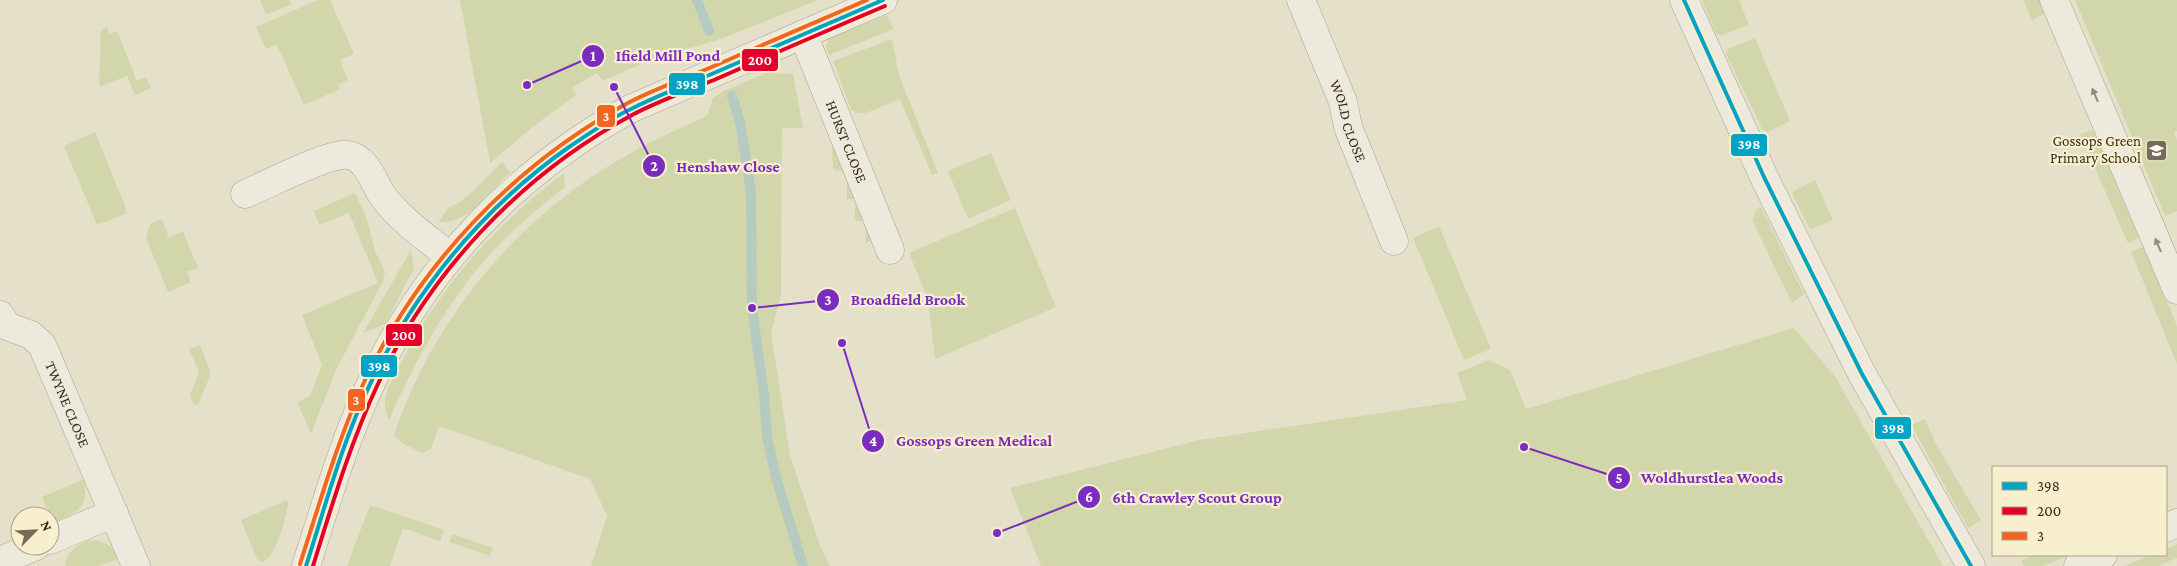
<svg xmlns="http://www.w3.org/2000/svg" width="2177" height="566" font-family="'Crimson Pro',serif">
<rect width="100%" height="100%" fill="#e5e0ca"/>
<!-- green -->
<path fill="#d2d7ab" d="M260,0H290L292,4L266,15Z
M318,0H330L354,54L340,60L348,80L338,85L340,89L304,105L277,45L266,49L256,27Z
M460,0H818L724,38L655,58L602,81L597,73L572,88L576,95L539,122L490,163Z
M1702,0H1739L1749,25L1723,35L1716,34Z
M2023,0H2039L2045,13L2032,20Z
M2075,0H2177V131L2174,132L2177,140V211L2165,216Z
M887,15L894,29L829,55L826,46L829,38Z
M107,27L110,34L117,31L137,81L146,77L151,88L135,95L127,76L99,87L101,30Z
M1755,38L1790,121L1768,132L1762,129L1726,54L1728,49Z
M892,39L899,75L938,173L932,175L900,99L866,113H855L851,109L833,61Z
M766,73L793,74L803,128H782L781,295L771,333L790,455L820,546L830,566H591L607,516L590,479L439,426L431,449L422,453L402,443L394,435C433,319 516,219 622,158C649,142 678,129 707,116L713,98L724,91Z
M2093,130L2139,238L2128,243L2080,134Z
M95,132L126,208L125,214L97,225L64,146Z
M837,141L874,234V239L866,243V221H855V199H847V171L833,170L832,148Z
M991,153L1011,200L968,219L948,171Z
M502,162L510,172C491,191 468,225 438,222L449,207L459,203L472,192Z
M564,173L565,187C532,213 499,241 473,274C438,319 412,368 389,420C377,398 394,376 404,357C447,278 494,227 564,173Z
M1815,180L1833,220L1812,229L1809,228L1792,194L1794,191Z
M355,193L366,216L375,251L383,267L385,274L382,283L336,370L311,434L297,402L310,396L322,365L302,315L378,283L349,213L319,225L314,211Z
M1761,207L1804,294L1792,303L1752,220L1756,210Z
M1015,208L1056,307L935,359L928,299L909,253Z
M162,219L168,234L167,238L183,231L198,268L187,272L191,282L168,292L146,238L150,224Z
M1439,226L1491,349L1464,360L1413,238Z
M2144,246L2177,326V364L2131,252Z
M411,250L414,268L385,324L363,333Z
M1794,328L1836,378L1943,566H1041L1010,488L1199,440L1467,400L1457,373L1489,360L1510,370L1526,409Z
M200,345L211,373L199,403L194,405L190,395L199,372L189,349Z
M1925,419L1937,446L1981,520L1968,528L1911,425Z
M84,479C89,509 77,512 53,523L42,497Z
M285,501L289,502C285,517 277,559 261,562L257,559L241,520Z
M370,505L444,530L440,541L403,528L390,566H347Z
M452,534L493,548L490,556L449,542Z
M88,540C103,540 113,545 120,558L99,566H65C67,552 76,545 88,540Z
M2177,544V558L2158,566H2125L2151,555H2166V549Z
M2034,555H2070L2043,566H2024L2021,560Z"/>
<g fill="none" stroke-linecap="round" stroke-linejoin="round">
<!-- stream -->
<path stroke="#b6cbc0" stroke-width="10" d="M697,0L709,31
M732,96L740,122L751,192L752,308L764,395L767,436L777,481L803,566"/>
<defs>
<g id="minor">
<path id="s1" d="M1301,0L1343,102L1348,127L1394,241"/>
<path d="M2054,0L2177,290"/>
<path id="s2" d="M803,34L890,250"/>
<path d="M245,194C265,186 329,152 348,155C367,158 373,181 382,195C400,220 426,237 450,257"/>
<path id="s3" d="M0,315L7,326L31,335L42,345L136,566"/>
<path d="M2166,528L2177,523"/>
<path d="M50,540L114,513"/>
<path d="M0,561L36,546"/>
<path d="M2078,566L2103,555"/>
</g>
<path id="tertiary" d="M1684,0L1764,177L1862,374L1971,566
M306,566C326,504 344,440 372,381C427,264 517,171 630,109L883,0"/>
</defs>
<!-- minor casing -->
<use href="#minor" stroke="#aaa494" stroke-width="29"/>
<!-- tertiary casing -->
<use href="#tertiary" stroke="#aaa494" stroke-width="29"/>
<!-- minor -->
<use href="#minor" stroke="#ede9dc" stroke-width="28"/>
<!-- tertiary -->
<use href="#tertiary" stroke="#ede9dc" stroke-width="28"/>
<defs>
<path id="bus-1" d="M1684,0L1764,177L1862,374L1971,566
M306,566C326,504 343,439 372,380C418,287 484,207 569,147C589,134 609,119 631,109C658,95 686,85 714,73C770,49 827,24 883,0"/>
<path id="bus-2" d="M313,566C332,505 350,444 377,386C429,272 521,175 632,115C658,101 687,91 714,80C771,55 828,30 885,6"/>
<path id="bus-3" d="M300,564C320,502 338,439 365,380C420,264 513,166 626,104C652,90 681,80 707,69C761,46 814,23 867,0"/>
</defs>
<!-- bus-1 casing -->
<use href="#bus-1" stroke="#f8efcf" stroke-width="8"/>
<!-- bus-2 casing -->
<use href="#bus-2" stroke="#f8efcf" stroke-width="8"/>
<!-- bus-3 casing -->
<use href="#bus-3" stroke="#f8efcf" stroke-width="8"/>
<!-- bus-1 -->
<use href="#bus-1" stroke="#03a3c5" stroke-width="4"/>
<!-- bus-2 -->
<use href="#bus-2" stroke="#e4002b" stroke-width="4"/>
<!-- bus-3 -->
<use href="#bus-3" stroke="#f26522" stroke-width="4"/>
</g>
<!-- one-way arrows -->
<defs><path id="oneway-solid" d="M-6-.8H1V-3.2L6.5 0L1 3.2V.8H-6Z" transform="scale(1.25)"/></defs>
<g fill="#938a7c">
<use href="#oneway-solid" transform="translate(2095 95) rotate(-113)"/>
<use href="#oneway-solid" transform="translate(2158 245) rotate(-113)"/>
</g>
<!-- icons -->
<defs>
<symbol id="school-square" viewBox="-11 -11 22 22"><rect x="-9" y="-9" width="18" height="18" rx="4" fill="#756b58" stroke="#f8efcf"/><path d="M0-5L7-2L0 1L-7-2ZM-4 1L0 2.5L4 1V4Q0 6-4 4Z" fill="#fff"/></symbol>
</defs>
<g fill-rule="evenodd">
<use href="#school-square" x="2144" y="138" width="25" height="25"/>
</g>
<g text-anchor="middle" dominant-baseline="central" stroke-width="4.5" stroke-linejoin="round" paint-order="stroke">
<!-- street labels -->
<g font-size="15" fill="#392c1b" stroke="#f8efcf">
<text stroke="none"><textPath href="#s1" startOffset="130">WOLD CLOSE</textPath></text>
<text stroke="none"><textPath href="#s2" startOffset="116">HURST CLOSE</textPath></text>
<text stroke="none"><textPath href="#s3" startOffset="118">TWYNE CLOSE</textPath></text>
</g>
<!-- poi labels -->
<g font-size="15" fill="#392c1b" stroke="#f8efcf" text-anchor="end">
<text x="2141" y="141">Gossops Green<tspan x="2141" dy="17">Primary School</tspan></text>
</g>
</g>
<!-- callouts -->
<path fill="none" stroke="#7b2cbf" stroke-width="2" d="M527 85L593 56M614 87L654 166M752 308L828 300M842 343L873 441M1524 447L1619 478M997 533L1089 497"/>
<g fill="#7b2cbf" stroke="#f8efcf" stroke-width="2">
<circle cx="527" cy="85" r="5"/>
<circle cx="614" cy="87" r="5"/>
<circle cx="752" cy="308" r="5"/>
<circle cx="842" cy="343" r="5"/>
<circle cx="1524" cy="447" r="5"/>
<circle cx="997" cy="533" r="5"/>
<circle cx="593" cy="56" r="12"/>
<circle cx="654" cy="166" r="12"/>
<circle cx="828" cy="300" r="12"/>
<circle cx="873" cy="441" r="12"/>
<circle cx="1619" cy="478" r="12"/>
<circle cx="1089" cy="497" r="12"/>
</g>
<g font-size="15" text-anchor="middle" font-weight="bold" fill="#fff">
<text x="593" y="61">1</text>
<text x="654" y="171">2</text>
<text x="828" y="305">3</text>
<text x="873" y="446">4</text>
<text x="1619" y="483">5</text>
<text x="1089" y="502">6</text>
</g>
<g font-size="16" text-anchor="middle" font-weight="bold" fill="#7b2cbf" stroke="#f8efcf" stroke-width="4.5" stroke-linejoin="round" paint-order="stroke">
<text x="668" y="61">Ifield Mill Pond</text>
<text x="728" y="172">Henshaw Close</text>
<text x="908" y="305">Broadfield Brook</text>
<text x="974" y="446">Gossops Green Medical</text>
<text x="1712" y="483">Woldhurstlea Woods</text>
<text x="1197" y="503">6th Crawley Scout Group</text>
</g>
<g stroke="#f8efcf" stroke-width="2">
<rect x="741" y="48" width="38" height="24" rx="5" fill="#e4002b"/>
<rect x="668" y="72" width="38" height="24" rx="5" fill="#03a3c5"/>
<rect x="596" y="104" width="20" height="24" rx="5" fill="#f26522"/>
<rect x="1730" y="133" width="38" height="24" rx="5" fill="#03a3c5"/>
<rect x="385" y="323" width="38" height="24" rx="5" fill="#e4002b"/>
<rect x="360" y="354" width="38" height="24" rx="5" fill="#03a3c5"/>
<rect x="347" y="388" width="19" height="24" rx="5" fill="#f26522"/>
<rect x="1874" y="416" width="38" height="24" rx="5" fill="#03a3c5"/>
</g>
<g font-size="14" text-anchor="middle" font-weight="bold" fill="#fff">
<text x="760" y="65">200</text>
<text x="687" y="89">398</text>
<text x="606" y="121">3</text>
<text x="1749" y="149">398</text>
<text x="404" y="340">200</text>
<text x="379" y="371">398</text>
<text x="356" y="405">3</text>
<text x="1893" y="433">398</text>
</g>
<!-- legend -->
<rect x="1992" y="466" width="175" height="90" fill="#f8efcf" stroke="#aca187"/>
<rect x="2002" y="482" width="25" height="8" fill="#03a3c5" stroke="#aca187"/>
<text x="2037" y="491" font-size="15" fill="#392c1b">398</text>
<rect x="2002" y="507" width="25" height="8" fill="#e4002b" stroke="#aca187"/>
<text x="2037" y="516" font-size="15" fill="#392c1b">200</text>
<rect x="2002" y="532" width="25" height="8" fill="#f26522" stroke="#aca187"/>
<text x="2037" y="541" font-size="15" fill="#392c1b">3</text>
<!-- north arrow -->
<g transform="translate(35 531) rotate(66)"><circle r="24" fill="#f8efcf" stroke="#aca187"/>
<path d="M0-4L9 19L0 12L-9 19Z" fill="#756b58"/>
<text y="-8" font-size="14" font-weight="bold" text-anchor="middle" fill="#392c1b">N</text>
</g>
</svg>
